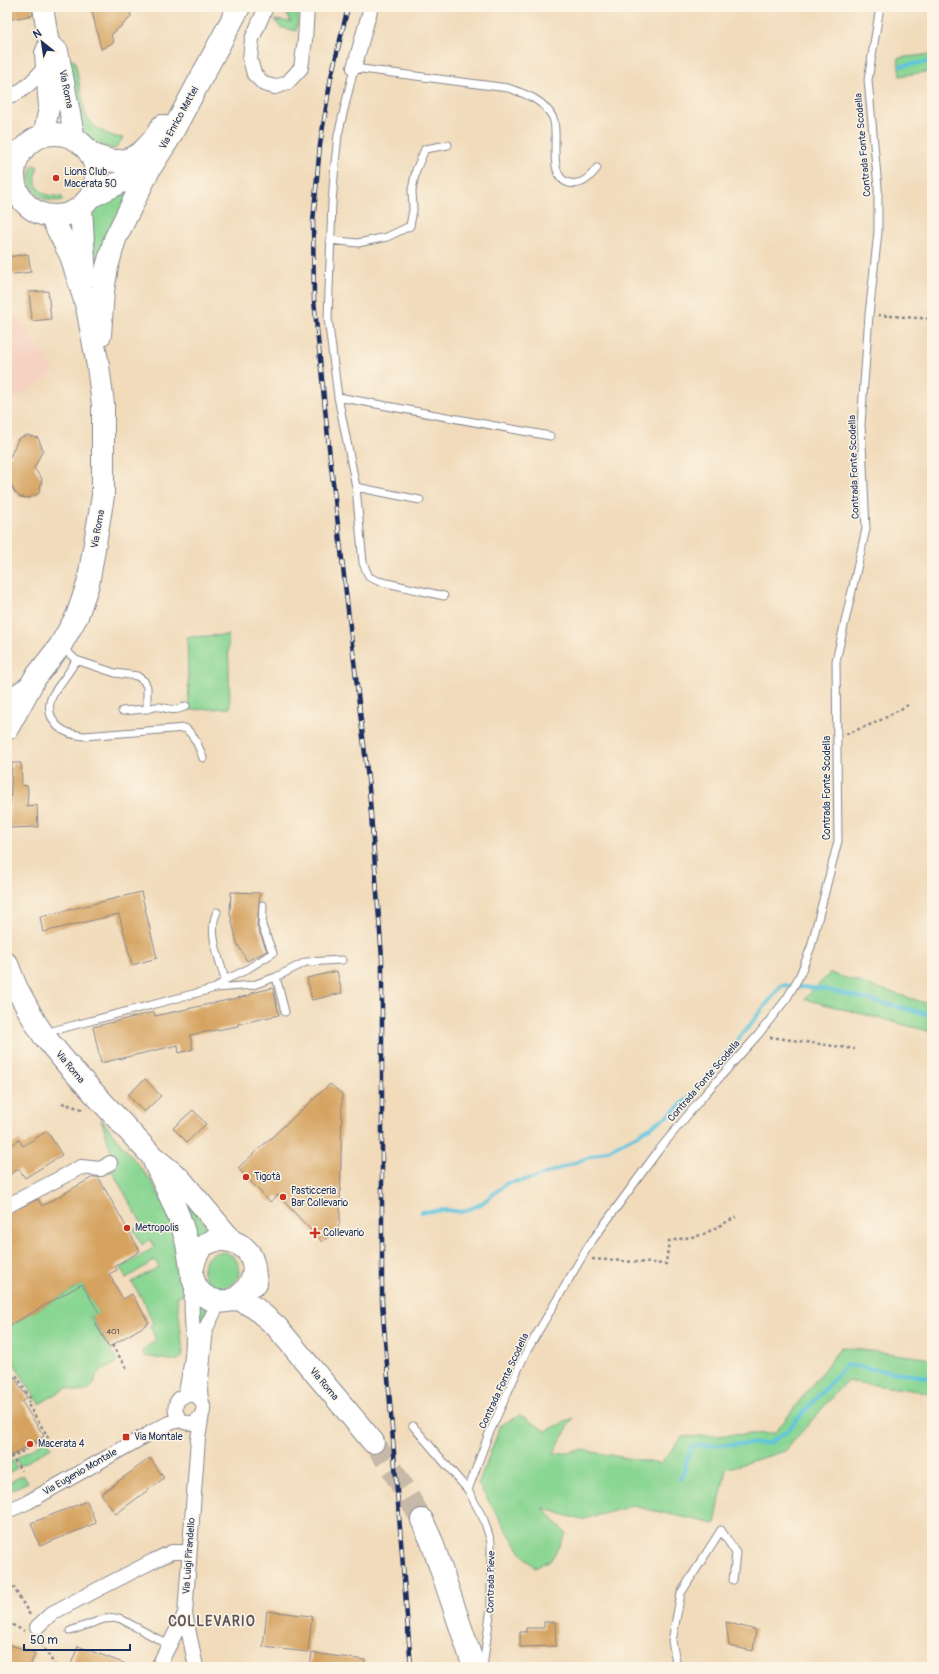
<svg xmlns="http://www.w3.org/2000/svg" width="939" height="1674" font-family="Pangolin,sans-serif">
<rect width="100%" height="100%" fill="#fcf5e5"/>
<filter id="ink" filterUnits="userSpaceOnUse"><feTurbulence type="fractalNoise" baseFrequency=".025" numOctaves="2"/><feDisplacementMap in="SourceGraphic" scale="8" xChannelSelector="R" yChannelSelector="G"/><feConvolveMatrix kernelMatrix="1 2 1 2 8 2 1 2 1" color-interpolation-filters="sRGB"/></filter>
<filter id="wash" filterUnits="userSpaceOnUse"><feTurbulence type="fractalNoise" baseFrequency=".012" numOctaves="4" result="noise"/><feDisplacementMap in="SourceGraphic" scale="16" xChannelSelector="R" yChannelSelector="G"/><feGaussianBlur stdDeviation="0.9" result="paint"/><feColorMatrix in="noise" values="0 0 0 0 0 0 0 0 0 0 0 0 0 0 0 0 0 1.4 0 .05"/><feComposite in="paint" operator="in"/></filter>
<g filter="url(#wash)">
<rect width="100%" height="100%" fill="#f1dbbb"/>
<!-- built -->
<path fill="#f6d2c3" d="M7,303L56,371L7,405Z"/>
<!-- green -->
<path fill="#8ad693" stroke="#528278" d="M283,7H300L296,31L280,27L275,20L291,22Z
M932,54V71L900,76L898,58Z
M69,59L75,61C77,71 84,114 88,119C97,130 110,137 123,138L115,149C97,146 89,140 80,125Z
M33,165L38,167C31,186 40,198 61,196L63,200C40,205 23,187 33,165Z
M131,191L94,279L92,216L99,206L107,201Z
M228,635L230,708L189,710L187,637Z
M830,973L932,1005V1032L804,999Z
M101,1119L149,1178L161,1197L182,1250L185,1294L177,1296L183,1352L182,1357L176,1361L144,1356L142,1351L156,1340L150,1326L153,1324L146,1306L132,1282L159,1267L155,1260L126,1278L121,1268L155,1247L150,1239L142,1245L134,1229L142,1224L110,1168L113,1157Z
M173,1182L212,1233L194,1244Z
M203 1270a18 18 0 1 1 36 0a18 18 0 1 1-36 0Z
M82,1284L99,1313L92,1318L118,1362L96,1374C96,1391 80,1396 68,1387L39,1404L7,1352V1331L9,1326Z
M197,1301L207,1307L201,1323L200,1358Z
M841,1347L932,1359V1393L846,1381L785,1451L726,1469L715,1524L632,1506L581,1520L543,1508L566,1534L551,1560L534,1567L521,1553L478,1484L501,1425L520,1415L546,1431L573,1418L553,1454L582,1450L660,1464L682,1437L775,1433Z
M47,1440L51,1447L20,1466L15,1459Z
M13,1460L17,1468L7,1474V1464Z
M23,1475L28,1482L7,1492V1484Z"/>
<g fill="none" stroke-linecap="round" stroke-linejoin="round">
<!-- stream -->
<path stroke="#60c4de" stroke-width="4" d="M901,66L932,61
M421,1212L447,1210L462,1212L481,1204L507,1183L532,1179L608,1150L639,1134L672,1113L698,1089L782,985L824,989L932,1015
M680,1479L684,1471L691,1446L769,1443L786,1432L846,1365L932,1378"/>
</g>
<g id="blocks">
<!-- building -->
<path fill="#d5a25e" d="M7,7H32L33,15L7,20Z
M91,7H130L131,17L111,35L114,42L101,49Z
M28,254L31,272L7,275V257Z
M48,291L51,319L32,321L29,292Z
M27,435L38,438L43,450L34,468L42,479L39,493L29,498L20,497L14,491L10,482L7,481V457H10L18,439Z
M12,763H21L22,785L27,786L28,791L27,806L37,805L38,827L9,828Z
M141,892L157,958L132,965L119,914L43,932L40,917Z
M231,892L260,893L257,926L267,951L247,961L237,943L230,913Z
M337,971L342,993L312,1000L307,978Z
M273,988L279,1015L238,1024V1026L190,1035L193,1049L179,1053L178,1045L101,1063L93,1027L154,1012L155,1016L251,995V993Z
M145,1079L161,1096L144,1112L128,1095Z
M330,1084L342,1094L340,1220L338,1229L322,1242L278,1195L270,1202L238,1168Z
M193,1110L206,1124L187,1142L173,1128Z
M47,1131L62,1155L25,1178L19,1169L7,1176V1148L19,1140L23,1146Z
M93,1177H98L140,1251L115,1266L117,1270L109,1274L123,1299L132,1294L149,1323L109,1347L92,1317L99,1313L82,1284L7,1327V1214L38,1199L42,1206Z
M7,1365L27,1398L22,1402L44,1436L7,1458Z
M150,1458L164,1478L116,1514L101,1494Z
M87,1501L96,1523L40,1546L31,1523Z
M267,1611L312,1616L308,1652L263,1647Z
M544,1622H555L556,1646L520,1647V1632H526V1628H544Z
M726,1622L756,1630L753,1651L729,1646Z
M7,1644L35,1653L30,1667H7Z
M78,1646L131,1666V1667H70Z
M312,1653L365,1660L364,1667H310Z"/>
</g>
</g>
<g filter="url(#ink)">
<use href="#blocks" fill-opacity="0" stroke="#86858c" stroke-width="1"/>
<g fill="none" stroke-linecap="round" stroke-linejoin="round">
<!-- primary-tunnel -->
<path stroke="#c6b9a8" stroke-width="22" stroke-dasharray="22 11" stroke-linecap="butt" d="M373,1442L389,1464L422,1520"/>
<defs>
<path id="service" d="M330,240L358,243L387,237L410,226L413,210L412,190L416,170L425,149L448,145
M338,397L550,436
M356,487L420,500
M444,596L378,581L369,577L363,563L356,487L338,397L328,318L332,203L335,163L338,135L354,68L508,88C526,94 544,100 553,118C560,134 546,177 569,183C582,186 590,177 597,168
M62,647L76,660C70,672 61,682 54,693C44,709 52,727 69,733C74,735 79,735 84,736L185,728C195,736 199,747 203,758
M76,660L115,673L137,676L144,681L147,687V709L122,711
M147,709C151,708 156,706 160,707C170,709 176,712 186,706
M217,912C207,931 220,960 225,980
M276,977L285,1012
M216,988L253,985L276,977L306,962L342,960
M46,1035L52,1031L216,988L225,980L244,971L273,953L262,926L263,905
M413,1426L468,1490L484,1520L491,1542V1607L483,1667
M468,1490L488,1436L525,1354L589,1245L658,1151L705,1094L758,1035L787,998L800,975L811,947L838,841L836,661L866,529L861,424L869,315L878,232V187L868,80L880,7
M70,1631L104,1619L119,1618L169,1645
M677,1667L672,1641L681,1593L721,1530L736,1553L733,1580"/>
<path id="minor" d="M266,7L252,39L250,59L254,74L264,84L275,87L287,83L301,68L305,40L307,7
M354,68L371,7
M7,98C23,92 35,79 46,66
M7,148L23,149
M7,176L15,183
M7,697L30,682
M7,1206L81,1167L101,1169L110,1163
M184,1395H195C213,1406 198,1430 182,1421C175,1416 173,1406 179,1399C180,1398 182,1397 184,1396C187,1391 188,1381 189,1375C192,1362 193,1348 193,1335C192,1316 190,1299 193,1280
M201,1400L200,1390L206,1328L216,1308L223,1302
M7,1511L28,1502L152,1432L169,1423L181,1420
M185,1614L196,1667
M37,1627L52,1613L153,1561L172,1552H189
M158,1667L185,1614L198,1439L202,1414"/>
<path id="secondary" d="M43,7L49,44L45,53L49,108L43,136
M49,44L58,51L75,139"/>
<path id="primary" d="M14 175a41 41 0 1 1 82 0a41 41 0 1 1-82 0Z
M91,154C99,157 107,161 116,161C137,162 153,143 162,126
M90,197L150,168
M81,207L85,278
M100,335L103,291L107,267L115,239L150,168L168,140L239,7
M7,729L35,678L60,646L77,616L88,584L103,496V404L98,366L87,307L71,256L51,216
M7,964L16,987L35,1022L44,1036L68,1065L152,1156L180,1179L232,1241
M154,1161C163,1182 174,1202 181,1223C184,1232 187,1241 188,1250C191,1262 190,1277 197,1288C206,1302 228,1306 240,1295C249,1288 253,1280 254,1269
M192,1271C194,1263 195,1255 201,1248C215,1235 238,1239 249,1253C255,1262 254,1274 256,1284
M237,1298L255,1308L276,1326L373,1442
M422,1520L432,1542L474,1667"/>
</defs>
<!-- service casing -->
<use href="#service" stroke="#86858c" stroke-width="9"/>
<!-- minor casing -->
<use href="#minor" stroke="#86858c" stroke-width="16"/>
<!-- secondary casing -->
<use href="#secondary" stroke="#86858c" stroke-width="22"/>
<!-- primary casing -->
<use href="#primary" stroke="#86858c" stroke-width="24"/>
<!-- path -->
<path stroke="#86858c" stroke-width="2.5" stroke-dasharray="3 3" stroke-linecap="butt" d="M878,315L932,319
M846,734L877,722L908,705
M770,1037L855,1049
M62,1103L85,1110
M592,1259L666,1264L669,1241L702,1235L736,1217
M112,1345L128,1370
M7,1382L16,1375L31,1400L27,1403L48,1437L7,1460
M11,1455L21,1471
M7,1576L30,1615
M7,1622L24,1631
M36,1640L46,1651L56,1667"/>
<!-- service -->
<use href="#service" stroke="#fff" stroke-width="7"/>
<!-- minor -->
<use href="#minor" stroke="#fff" stroke-width="14"/>
<!-- secondary -->
<use href="#secondary" stroke="#fff" stroke-width="20"/>
<!-- primary -->
<use href="#primary" stroke="#fff" stroke-width="22"/>
<defs>
<path id="rail" d="M348,7L331,77L320,145L313,222L314,300L330,457L369,788L382,958V1302L411,1667"/>
</defs>
<!-- rail casing -->
<use href="#rail" stroke="#1b2f5e" stroke-width="4.5"/>
<!-- rail -->
<use href="#rail" stroke="#fcf5e5" stroke-width="3" stroke-dasharray="9" stroke-linecap="butt"/>
</g>
</g>
<!-- markers -->
<g fill="#c8321e" stroke="#fcf5e5" stroke-width="1.5">
<circle cx="56" cy="178" r="4"/>
<circle cx="246" cy="1177" r="4"/>
<circle cx="283" cy="1197" r="4"/>
<circle cx="127" cy="1228" r="4"/>
<path d="M313 1227h4v4h4v4h-4v4h-4v-4h-4v-4h4z"/>
<rect x="122" y="1433" width="8" height="8" rx="2"/>
<circle cx="30" cy="1444" r="4"/>
</g>
<g text-anchor="middle" dominant-baseline="central" stroke-width="3" stroke-linejoin="round" paint-order="stroke">
<!-- number labels -->
<g font-size="8" fill="#4a4c5e">
<text x="113" y="1331">401</text>
</g>
<!-- street labels -->
<g font-size="10" fill="#1b2f5e" stroke="#fcf5e5">
<text transform="translate(66 89) rotate(79)">Via Roma</text>
<text transform="translate(179 118) rotate(-61)">Via Enrico Mattei</text>
<text transform="translate(863 145) rotate(-95)">Contrada Fonte Scodella</text>
<text transform="translate(854 467) rotate(-92)">Contrada Fonte Scodella</text>
<text transform="translate(98 529) rotate(-80)">Via Roma</text>
<text transform="translate(827 788) rotate(-90)">Contrada Fonte Scodella</text>
<text transform="translate(70 1067) rotate(50)">Via Roma</text>
<text transform="translate(704 1081) rotate(-49)">Contrada Fonte Scodella</text>
<text transform="translate(504 1381) rotate(-65)">Contrada Fonte Scodella</text>
<text transform="translate(324 1384) rotate(50)">Via Roma</text>
<text transform="translate(80 1472) rotate(-30)">Via Eugenio Montale</text>
<text transform="translate(189 1556) rotate(-86)">Via Luigi Pirandello</text>
<text transform="translate(491 1582) rotate(-89)">Contrada Pieve</text>
</g>
<!-- poi labels -->
<g font-size="10" fill="#1b2f5e" stroke="#fcf5e5" text-anchor="start">
<text x="64" y="172">Lions Club<tspan x="64" dy="12">Macerata 50</tspan></text>
<text x="254" y="1177">Tigotà</text>
<text x="291" y="1191">Pasticceria<tspan x="291" dy="12">Bar Collevario</tspan></text>
<text x="135" y="1228">Metropolis</text>
<text x="323" y="1233">Collevario</text>
<text x="134" y="1437">Via Montale</text>
<text x="38" y="1444">Macerata 4</text>
</g>
<!-- district labels -->
<g font-size="14" font-weight="bold" letter-spacing="1" fill="#5c575e" stroke="#fcf5e5">
<text x="212" y="1621">COLLEVARIO</text>
</g>
</g>
<!-- margin -->
<rect width="939" height="1674" fill="none" stroke="#fcf5e5" stroke-width="24"/>
<!-- north arrow -->
<g transform="translate(42 42) rotate(330)" stroke="#fcf5e5" stroke-width="3" paint-order="stroke">
<path d="M0-3L7 15L0 10L-7 15Z" fill="#1b2f5e"/>
<text y="-6" font-size="11" font-weight="bold" text-anchor="middle" fill="#1b2f5e">N</text>
</g>
<!-- scale -->
<path d="M24 1644v6h106v-6" fill="none" stroke="#1b2f5e" stroke-width="2"/>
<text x="30" y="1644" font-size="12" fill="#1b2f5e" stroke="#fcf5e5" stroke-width="3" paint-order="stroke">50 m</text>
</svg>
